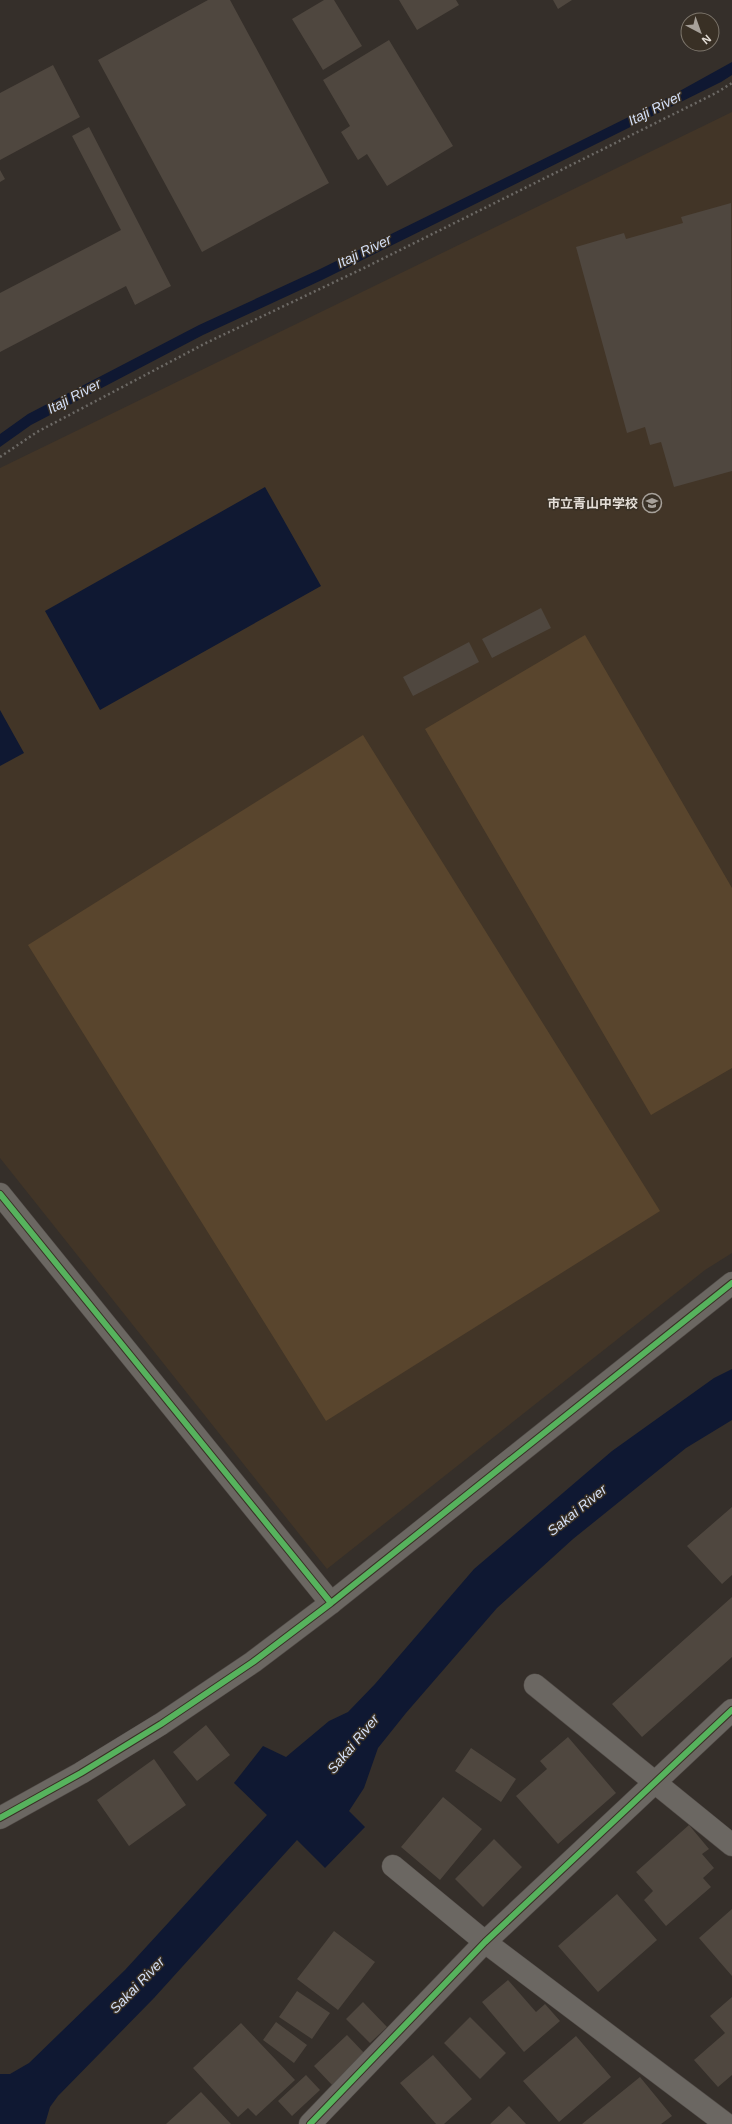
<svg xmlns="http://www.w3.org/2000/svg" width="732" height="2124" font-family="Helvetica,'Noto Sans JP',sans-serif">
<rect width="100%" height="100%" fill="#352f2a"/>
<!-- built -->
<path fill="#423527" d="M732,112V1253L705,1270L327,1569L0,1158V468Z"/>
<!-- green -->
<path fill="#59452d" d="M585,635L732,888V1068L651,1115L425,729Z
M363,735L660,1211L326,1421L28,945Z"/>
<!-- water -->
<path fill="#0f1832" d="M732,62V75L721,82L322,280L203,335L31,425L0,447V434L28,414L199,325L318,270L574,144L667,98Z
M265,487L321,586L100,710L45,611Z
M0,710L24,753L0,766Z
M732,1369V1420L686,1448L573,1539L497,1608L406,1713L378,1748L364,1788L349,1811L365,1827L325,1868L297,1840L154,1998L58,2096L50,2107L45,2124H0V2074H10L29,2063L125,1970L267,1815L234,1783L263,1746L286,1757L329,1721L348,1712L375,1684L474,1569L612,1451L714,1378Z"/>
<!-- building -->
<path fill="#4f473f" d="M208,0H230L329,183L202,252L98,60Z
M324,0H334L362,46L323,70L292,19Z
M399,0H456L459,5L417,30Z
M553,0H572L558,9Z
M389,40L453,146L387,186L367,154L358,160L341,132L350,126L323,80Z
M53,65L80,117L0,160V93Z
M89,127L171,286L135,305L126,286L0,352V293L121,230L72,136Z
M0,170L5,179L0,182Z
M731,203L732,471L674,487L661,442L650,445L645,427L627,433L576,247L624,233L626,239L683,223L681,217Z
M541,608L551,628L492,658L482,639Z
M469,642L479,662L413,696L403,677Z
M732,1507V1575L722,1584L687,1546Z
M732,1597V1657L642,1737L612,1704Z
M206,1725L230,1755L197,1781L173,1752Z
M568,1737L616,1793L558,1844L516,1796L547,1769L540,1761Z
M471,1748L516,1779L501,1802L455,1771Z
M154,1759L186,1805L129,1846L97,1800Z
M443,1797L482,1829L440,1880L401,1847Z
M689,1825L709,1849L702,1854L714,1868L703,1878L711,1887L666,1926L644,1900L653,1891L636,1872Z
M494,1839L522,1867L483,1907L455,1879Z
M617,1894L657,1940L598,1992L558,1946Z
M732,1909V1976L699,1938Z
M334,1931L375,1962L338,2010L297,1979Z
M508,1980L536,2012L545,2004L560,2021L524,2052L482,2002Z
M297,1991L330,2013L312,2039L279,2017Z
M732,1997V2075L718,2087L694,2060L725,2033L710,2016Z
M363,2002L387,2027L370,2043L346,2019Z
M470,2017L506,2053L480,2079L444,2043Z
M276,2022L307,2045L294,2063L263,2040Z
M241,2023L295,2080L256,2116L248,2108L238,2117L193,2068Z
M347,2035L366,2055L333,2086L314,2066Z
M576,2036L611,2077L559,2122L523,2081Z
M433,2055L472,2099L444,2124H436L400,2083Z
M306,2075L320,2090L292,2116L278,2101Z
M640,2077L672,2116L661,2124H582Z
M201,2092L231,2124H166Z
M509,2106L526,2124H490Z"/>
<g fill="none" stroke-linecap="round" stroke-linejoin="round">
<defs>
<path id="minor" d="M0,1194L331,1603
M535,1685L732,1845
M393,1866L485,1942L726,2124
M310,2124L485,1942L732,1710"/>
<path id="tertiary" d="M0,1818L81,1773L161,1724L253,1662L331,1603L732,1283"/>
</defs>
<!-- minor casing -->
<use href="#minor" stroke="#514b47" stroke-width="23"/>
<!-- tertiary casing -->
<use href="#tertiary" stroke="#514b47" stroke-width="23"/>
<!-- path -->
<path stroke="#6c6965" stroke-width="2.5" stroke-dasharray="2 3" stroke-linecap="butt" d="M0,457L37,432L206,343L364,268L716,93L732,83"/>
<!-- minor -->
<use href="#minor" stroke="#6b6762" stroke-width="22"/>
<!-- tertiary -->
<use href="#tertiary" stroke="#6b6762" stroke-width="22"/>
<defs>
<path id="cycleway" d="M0,1194L331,1603
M0,1818L81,1773L161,1724L253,1662L331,1603L732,1283
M310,2124L485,1942L732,1710"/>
</defs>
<!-- cycleway casing -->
<use href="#cycleway" stroke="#393025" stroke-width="8"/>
<!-- cycleway -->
<use href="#cycleway" stroke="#56b35d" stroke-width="6"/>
</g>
<!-- icons -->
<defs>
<symbol id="school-ring" viewBox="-11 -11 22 22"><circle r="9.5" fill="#393025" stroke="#a7a19a" stroke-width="1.5"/><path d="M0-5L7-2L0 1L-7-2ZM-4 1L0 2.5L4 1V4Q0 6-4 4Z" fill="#a7a19a"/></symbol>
</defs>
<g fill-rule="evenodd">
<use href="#school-ring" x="641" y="492" width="22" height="22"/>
</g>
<g text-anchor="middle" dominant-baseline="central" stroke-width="3" stroke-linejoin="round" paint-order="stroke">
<!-- poi labels -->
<g font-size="13" font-weight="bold" fill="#e4ded7" stroke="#393025" text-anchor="end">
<text x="638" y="503">市立青山中学校</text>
</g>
<!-- water labels -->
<g font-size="14" font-style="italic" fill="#d3dff7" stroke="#393025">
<text transform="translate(655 108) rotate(-27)">Itaji River</text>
<text transform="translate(364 251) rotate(-26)">Itaji River</text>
<text transform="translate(74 396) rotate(-28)">Itaji River</text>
<text transform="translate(577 1510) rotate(-39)">Sakai River</text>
<text transform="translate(353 1744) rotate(-50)">Sakai River</text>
<text transform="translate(137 1985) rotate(-46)">Sakai River</text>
</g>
</g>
<!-- north arrow -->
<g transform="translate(700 32) rotate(139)"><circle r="19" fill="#393025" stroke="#7d766c"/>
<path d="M0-3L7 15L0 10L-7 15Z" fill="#a7a19a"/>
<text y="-6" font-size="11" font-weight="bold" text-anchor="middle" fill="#e4ded7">N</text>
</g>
</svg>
